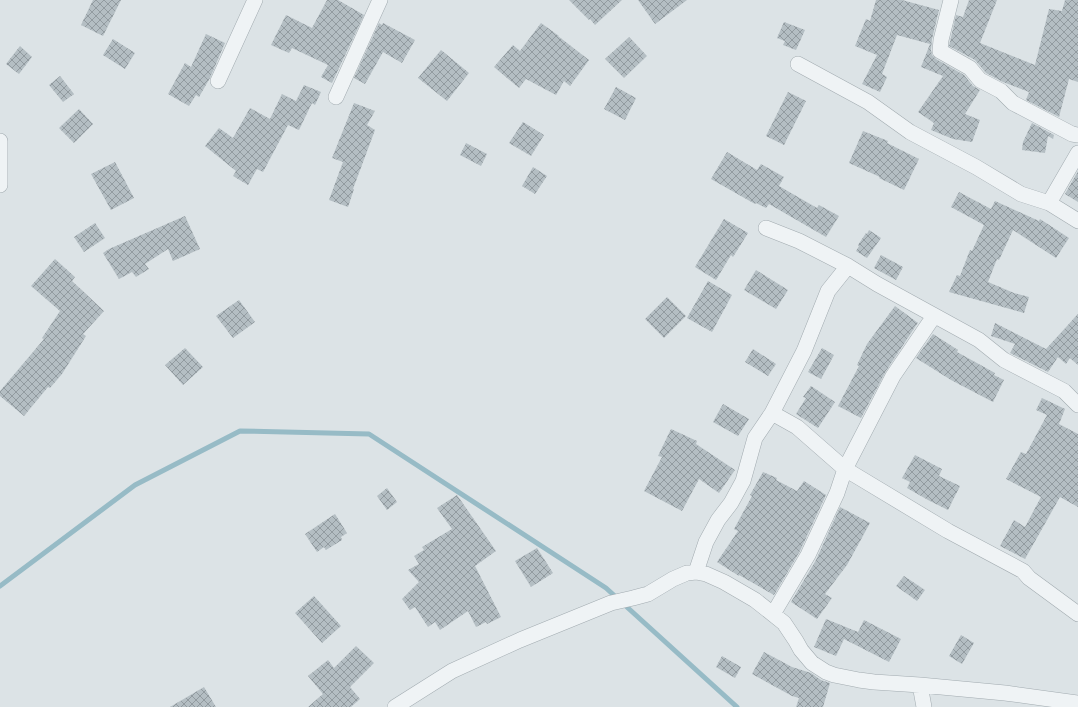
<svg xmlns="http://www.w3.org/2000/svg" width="1078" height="707" font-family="Manrope,sans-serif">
<defs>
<pattern id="building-cross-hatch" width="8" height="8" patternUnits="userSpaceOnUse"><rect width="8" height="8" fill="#b4bec3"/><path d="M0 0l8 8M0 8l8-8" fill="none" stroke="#929ba0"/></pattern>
</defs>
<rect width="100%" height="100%" fill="#dce3e6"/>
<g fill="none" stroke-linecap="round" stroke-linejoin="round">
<!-- stream -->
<path stroke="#97bbc6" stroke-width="5" d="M0,586L135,485L240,431L369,434L606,588L737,707"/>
</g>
<!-- building -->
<path fill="url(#building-cross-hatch)" d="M93,0H121L103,36L81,25Z
M327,0H338L364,15L332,83L321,77L328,65L292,48L289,53L271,45L286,15L312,28Z
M569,0H622L595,25L590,19L589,20Z
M638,0H687L655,24Z
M876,0H902L939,10L932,39L931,50L932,55L936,59L964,75L973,86L980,90L965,114L980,120L972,142L953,139L931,130L934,123L918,112L943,76L921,67L930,44L897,35L882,74L887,77L880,92L862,84L877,55L855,46L866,19L870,21Z
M969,0H997L980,43L1035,65L1049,9L1062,11L1065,0H1078V82L1069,79L1059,117L1026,100L1029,92L1003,82L986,73L975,60L949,46L956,15L963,17Z
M784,22L805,30L796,50L783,45L785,41L777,38Z
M379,23L382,25L383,23L415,40L402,63L383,52L365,84L354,78Z
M541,23L559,36H558L589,60L570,86L564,81L556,95L526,79L519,88L494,67L513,45L520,51Z
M206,34L225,43L210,78L199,97L196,95L189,106L168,94L185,63L191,67Z
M629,37L647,56L624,78L605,59Z
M113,39L135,53L125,69L103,55Z
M20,46L32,57L19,74L6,64Z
M441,50L469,73L447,101L418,78Z
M60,76L74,94L63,102L49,85Z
M304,85L321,92L315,105L312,103L299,130L288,125L263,172L257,169L248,185L233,176L236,171L205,146L219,128L233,138L250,108L270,119L282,94L296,101Z
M616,87L636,98L625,120L604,109Z
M788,92L806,101L784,145L766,136Z
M354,103L375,111L367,125L375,130L353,189H354L348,207L329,200L343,162L332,158Z
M79,109L93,124L74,143L59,128Z
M523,122L544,135L531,156L509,143Z
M1032,123L1054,135L1053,139L1048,136L1045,153L1022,150L1023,142Z
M863,131L888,141L887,143L919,159L904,190L879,178L880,177L849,163Z
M466,143L487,154L481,166L460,155Z
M727,152L757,170L761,164L784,177L779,186L817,208L819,205L839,216L826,237L769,204L766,208L756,203L755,204L711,179Z
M115,162L134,198L111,210L91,174Z
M533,167L547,176L535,194L522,186Z
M1078,171V202L1065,194Z
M959,192L991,209L995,201L1039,221L1040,219L1069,238L1056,258L1013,230L999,260L997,259L988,282L1014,293L1029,297L1024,313L949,292L957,275L960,276L970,250L972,251L984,225L951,207Z
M185,216L200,249L173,261L168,249L145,264L149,269L136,277L132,272L119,279L103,253L109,249Z
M724,219L748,233L733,257L731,255L716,280L695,267Z
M95,223L105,238L84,252L74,237Z
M869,230L881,238L867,258L856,251L859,246L858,245L866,233L867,234Z
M881,255L903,267L896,280L874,268Z
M55,259L75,277L72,281L104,311L83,334L86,336L62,374L50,388L48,387L24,416L0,396V391L44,339L42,338L60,311L31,286Z
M756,270L788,290L776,309L744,290Z
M708,281L732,295L712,332L687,318Z
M667,297L686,316L664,338L645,319Z
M239,300L255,322L233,338L216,316Z
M895,306L918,323L917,324L886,371L861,418L838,406L859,366L857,365L867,344Z
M1078,314V365L1070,358L1066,364L1058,357L1048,372L1010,353L1015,344L991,336L995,323L1046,349Z
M933,334L958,350L957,352L995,373L994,375L1004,380L993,402L951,380L916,358Z
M185,348L203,367L183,385L165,365Z
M822,348L834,355L821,379L808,372Z
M753,349L776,364L768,376L745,362Z
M811,386L835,402L818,428L796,414L806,398L803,397Z
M1042,398L1065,409L1059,424L1078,434V507L1060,497L1025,559L1000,546L1014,520L1025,527L1041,497L1006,479L1021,452L1026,454L1047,415L1036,410Z
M723,404L749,419L738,436L713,422Z
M671,429L697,441L696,444L735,470L719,493L699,479L682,511L644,491L662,457L658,456Z
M915,455L942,469L939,476L960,486L948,510L928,500L907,488L910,482L902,478Z
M763,472L777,478L776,480L797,491L804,481L826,495L800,551L774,595L739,575V576L717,562L738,531L734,529L752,496L750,495Z
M387,488L397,502L387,510L377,496Z
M457,495L496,551L475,566L501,617L487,624L486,622L476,627L468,611L440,630L435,622L428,627L415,607L410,610L402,599L419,582L408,570L419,564L414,556L424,550L422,547L452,529L437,508Z
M840,507L870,523L847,565L825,594L832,598L817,619L791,602L816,560Z
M335,514L347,533L341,537L342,540L326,550L324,547L317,552L305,534Z
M537,548L553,573L531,587L515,561Z
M904,576L925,590L917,601L896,586Z
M314,596L341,626L322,643L295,613Z
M826,619L858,632L864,620L901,639L889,662L844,639L836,656L814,647Z
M961,635L974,643L962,664L949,656Z
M356,646L374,663L350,687L360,699L351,707H308L323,694L308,676L328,660L334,668Z
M764,652L792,667L811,673L821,680L830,683L823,707H796L799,698L792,696L752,674Z
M722,656L741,667L735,678L716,667Z
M204,687L216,707H170Z"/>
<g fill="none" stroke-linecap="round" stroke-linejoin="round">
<defs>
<path id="minor" d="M951,0L941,40L940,51L970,68L980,80L1001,91L1013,103L1072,134L1078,135
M798,64L868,102L910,132L976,167L1021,194L1049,203L1078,221
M218,81L255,0
M336,97L380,0
M0,141V185
M1049,203L1078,153
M766,228L799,241L848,266L877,284L979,340L1004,360L1064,391L1078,405
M772,413L797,427L845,469L948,531L1023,571L1029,578L1078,614
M696,572L706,542L718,520L731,503L743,481L755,438L772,413L804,351L828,291L848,266
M773,614L808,555L837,493L845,469L893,376L934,316
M920,685L924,707
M395,707L452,671L520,640L611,603L633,598L648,594L673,579L687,573L696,572L706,574L724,582L755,600L784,623L796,641L801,650L812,663L826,672L834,675L859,680L874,682L920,685L1005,693L1078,703"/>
</defs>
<!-- minor casing -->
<use href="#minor" stroke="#a2abb0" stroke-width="16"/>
<!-- minor -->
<use href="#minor" stroke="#eff3f5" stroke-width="15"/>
</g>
</svg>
